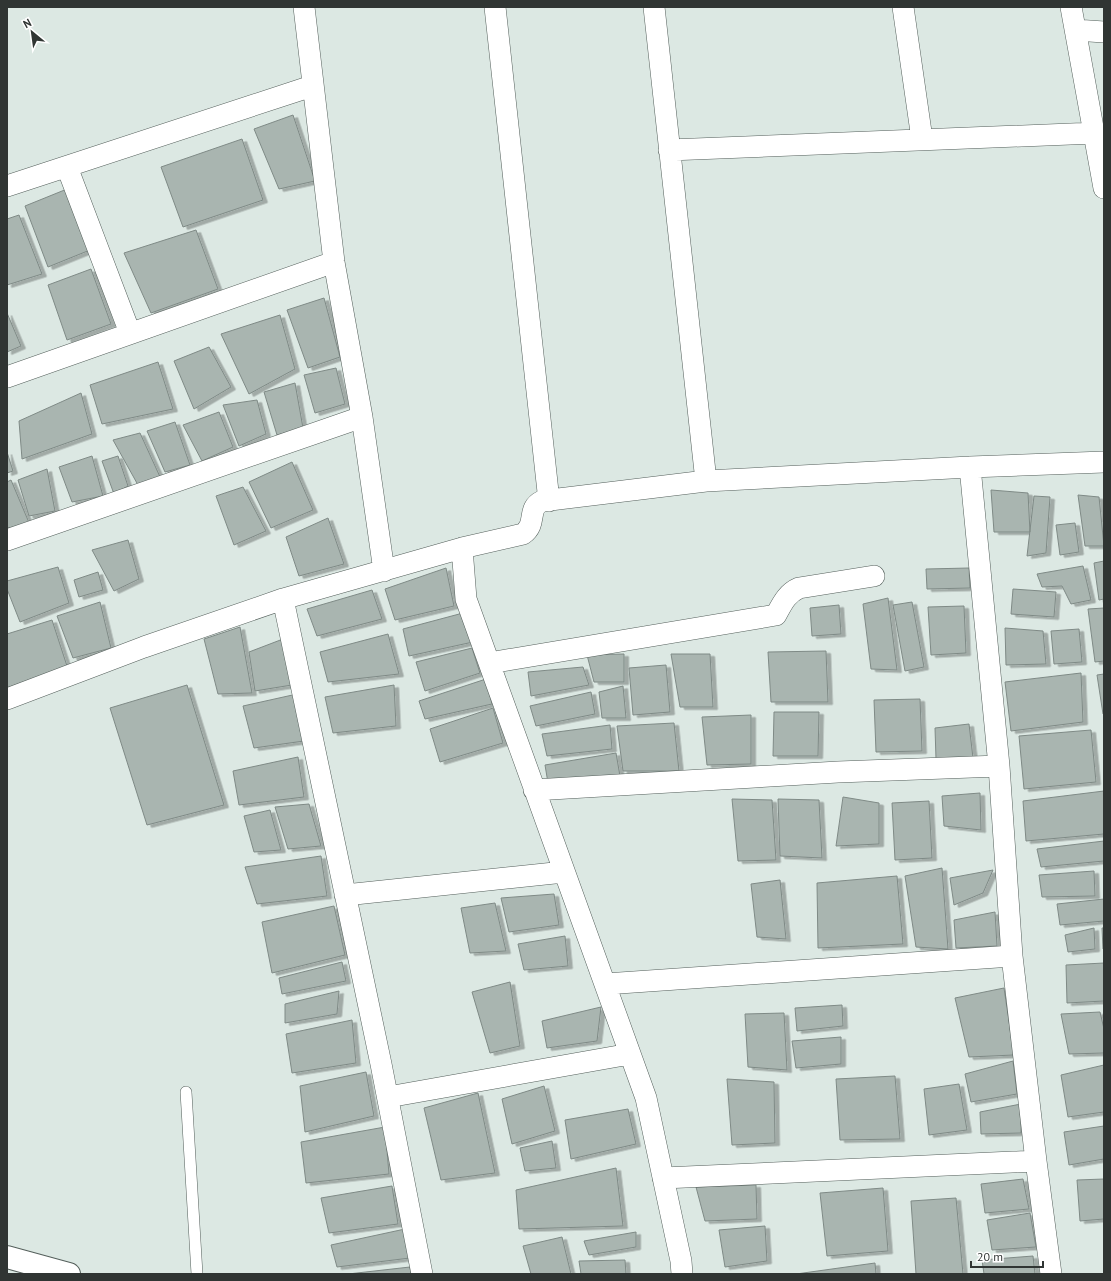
<svg xmlns="http://www.w3.org/2000/svg" width="1111" height="1281" font-family="'PT Sans',sans-serif">
<defs>
<filter id="shadow"><feDropShadow dx="4.5" dy="2.5" stdDeviation="0" flood-color="#0004"/></filter>
</defs>
<rect width="100%" height="100%" fill="#dce8e3"/>
<!-- building -->
<path fill="#a9b5b0" stroke="#7f8a86" filter="url(#shadow)" d="M293,115L315,181L279,189L254,129Z
M242,139L263,200L183,227L161,167Z
M67,189L90,250L48,267L25,206Z
M19,215L42,274L7,285V219Z
M196,230L218,289L151,313L124,253Z
M91,269L111,324L67,340L48,285Z
M324,298L340,357L308,368L287,310Z
M7,313L21,346L7,352Z
M280,315L295,369L249,394L221,334Z
M209,347L231,387L194,409L174,361Z
M158,362L173,409L102,424L90,385Z
M336,368L345,404L315,413L304,375Z
M295,383L303,428L277,435L264,392Z
M81,393L92,434L22,459L19,421Z
M257,400L266,434L239,446L223,405Z
M219,412L233,447L202,461L183,425Z
M175,422L190,465L165,472L147,431Z
M140,433L161,479L138,485L113,440Z
M7,452L13,471L7,473Z
M92,456L103,496L72,502L59,467Z
M118,456L128,486L114,494L102,461Z
M292,462L313,510L271,528L249,482Z
M47,469L55,511L29,516L18,480Z
M11,480L30,525L7,528V482Z
M243,487L266,531L234,545L216,496Z
M991,490L1028,493L1030,532H994Z
M1078,495L1099,497L1104,546H1085Z
M1034,496L1050,497L1046,553L1027,556Z
M328,518L344,564L299,576L286,537Z
M1075,523L1079,552L1060,555L1056,525Z
M128,540L139,579L114,591L92,550Z
M1104,561V599L1099,600L1094,563Z
M1083,566L1091,600L1071,604L1062,586L1042,587L1037,574Z
M58,567L69,603L20,622L7,589V581Z
M446,568L454,606L395,620L385,589Z
M969,568L970,588L927,589L926,569Z
M98,572L103,590L79,597L74,580Z
M1013,589L1056,592L1054,617L1011,614Z
M372,590L382,619L317,636L307,609Z
M888,598L897,670L871,669L863,604Z
M100,602L111,648L73,658L57,616Z
M912,602L924,667L905,671L893,605Z
M839,605L841,634L812,636L810,608Z
M964,606L966,653L931,655L928,607Z
M1104,608V661L1095,662L1088,609Z
M463,613L473,642L409,656L403,629Z
M52,620L67,666L7,688V634Z
M240,627L252,693L218,694L204,639Z
M1005,628L1043,631L1046,664L1006,665Z
M1079,629L1082,662L1054,664L1051,631Z
M388,634L399,674L328,682L320,652Z
M283,639L292,685L255,691L249,652Z
M472,648L480,673L425,691L416,662Z
M826,651L828,702H771L768,652Z
M624,654V682H594L587,655Z
M671,654H710L713,707H680Z
M666,665L670,712L633,715L629,668Z
M583,667L589,685L531,696L528,672Z
M1081,673L1083,722L1011,731L1005,682Z
M1104,674V714H1103L1097,675Z
M486,679L492,704L425,719L419,701Z
M187,685L224,805L147,825L110,708Z
M394,685L396,726L333,733L325,697Z
M623,686L626,718H602L599,692Z
M591,692L595,714L536,726L530,706Z
M297,694L304,741L254,748L243,706Z
M920,699L922,751L876,752L874,700Z
M493,708L503,743L440,762L430,729Z
M774,712H819L818,756H773Z
M751,715V764L707,765L702,717Z
M674,723L679,771H623L617,726Z
M969,724L973,758L936,759L935,728Z
M610,725L612,749L547,756L542,734Z
M1091,730L1096,782L1024,789L1019,736Z
M616,753L620,776L548,783L545,765Z
M298,757L304,797L239,805L233,771Z
M1104,791V834L1026,841L1023,801Z
M980,793L981,830L944,826L942,796Z
M843,797L879,803V844L836,846Z
M732,799L772,800L776,860L738,861Z
M778,799L819,800L822,858L780,856Z
M929,801L932,858L895,860L892,803Z
M309,804L321,846L288,849L275,807Z
M270,810L281,850L254,852L244,816Z
M1104,841V861L1041,867L1037,849Z
M321,856L327,896L257,904L245,867Z
M942,868L948,949L916,947L905,876Z
M993,870L983,893L954,905L950,878Z
M1094,871L1095,896L1042,897L1039,875Z
M897,876L903,944L818,948L817,883Z
M780,880L786,939L757,937L751,884Z
M554,894L559,925L509,932L501,898Z
M1104,899V921L1060,925L1057,904Z
M495,903L506,951L470,953L461,908Z
M334,906L345,955L272,973L262,922Z
M995,912L997,946L956,948L954,920Z
M1094,928L1095,949L1068,952L1065,935Z
M1102,928H1104V949H1103Z
M565,936L568,966L524,970L518,944Z
M342,962L346,981L282,994L279,978Z
M1104,963V1001L1067,1003L1066,965Z
M510,982L520,1046L490,1053L472,992Z
M1004,988L1014,1055L969,1057L955,998Z
M339,991L337,1014L285,1023V1004Z
M842,1005L843,1026L797,1031L795,1008Z
M601,1007L597,1041L547,1048L542,1021Z
M1100,1012L1104,1029V1053L1069,1054L1061,1014Z
M784,1013L787,1070L748,1067L745,1014Z
M352,1020L356,1063L292,1073L286,1034Z
M841,1037V1064L796,1068L792,1041Z
M1013,1061L1017,1094L971,1102L965,1074Z
M1104,1065V1112L1068,1117L1061,1075Z
M366,1072L374,1116L305,1132L300,1086Z
M895,1076L900,1139L840,1140L836,1079Z
M727,1079L774,1082L775,1143L732,1145Z
M959,1084L967,1130L929,1135L924,1089Z
M544,1086L555,1131L512,1144L502,1099Z
M478,1093L495,1173L441,1180L424,1108Z
M1021,1104V1133L981,1134L980,1112Z
M628,1109L636,1144L571,1159L565,1120Z
M1104,1126V1159L1069,1165L1064,1132Z
M385,1127L389,1174L306,1183L301,1142Z
M552,1141L556,1168L525,1171L520,1148Z
M616,1168L623,1226L519,1229L516,1190Z
M1023,1179L1029,1209L985,1213L981,1184Z
M1104,1179V1219L1080,1221L1077,1180Z
M756,1185L757,1219L705,1221L696,1187Z
M392,1186L398,1224L329,1233L321,1198Z
M883,1188L888,1251L827,1256L820,1193Z
M956,1198L963,1274H916L911,1201Z
M1030,1213L1036,1247L992,1250L987,1220Z
M765,1226L767,1261L725,1267L719,1230Z
M405,1229L410,1258L337,1267L331,1245Z
M636,1232V1247L589,1255L584,1241Z
M562,1237L571,1274H531L523,1246Z
M1033,1256L1035,1274H984L982,1260Z
M625,1260L626,1274H581L579,1261Z
M875,1263L876,1274H796Z
M410,1267L411,1274H348Z"/>
<g fill="none" stroke-linecap="round" stroke-linejoin="round">
<defs>
<path id="service" d="M186,1092L197,1274"/>
<path id="minor" d="M304,7L334,262L362,417L384,571
M495,7L549,501
M654,7L706,481
M903,7L922,139
M1071,7L1104,188
M1075,30L1104,32
M669,150L1095,133
M67,167L130,333
M7,186L312,86
M7,377L334,262
M970,467L999,766L1012,956L1036,1161L1051,1274
M7,540L362,417
M462,548L466,599L646,1098L681,1261L682,1274
M283,599L381,1064L422,1274
M489,663L776,615C782,604 787,593 799,588L874,576
M7,699L144,647L283,599L462,548L523,534C538,523 526,509 542,501L706,481L970,467L1104,462
M534,790L838,772L999,766
M345,895L564,872
M605,984L1012,956
M388,1097L630,1054
M663,1178L1036,1161"/>
<path id="trunk" d="M7,1257L69,1274"/>
</defs>
<!-- service casing -->
<use href="#service" stroke="#545f5b" stroke-width="12"/>
<!-- minor casing -->
<use href="#minor" stroke="#545f5b" stroke-width="22"/>
<!-- trunk casing -->
<use href="#trunk" stroke="#545f5b" stroke-width="24"/>
<!-- service -->
<use href="#service" stroke="#fff" stroke-width="11"/>
<!-- minor -->
<use href="#minor" stroke="#fff" stroke-width="21"/>
<!-- trunk -->
<use href="#trunk" stroke="#fff" stroke-width="22"/>
</g>
<!-- border -->
<rect width="1111" height="1281" fill="none" stroke="#303533" stroke-width="16"/>
<!-- north arrow -->
<g transform="translate(32 32) rotate(331)" stroke="#ffffff" stroke-width="3" paint-order="stroke">
<path d="M0-3L7 15L0 10L-7 15Z" fill="#303533"/>
<text y="-6" font-size="11" font-weight="bold" text-anchor="middle" fill="#303533">N</text>
</g>
<!-- scale -->
<path d="M971 1261v6h72v-6" fill="none" stroke="#303533" stroke-width="2"/>
<text x="977" y="1261" font-size="12" fill="#303533" stroke="#ffffff" stroke-width="3" paint-order="stroke">20 m</text>
</svg>
